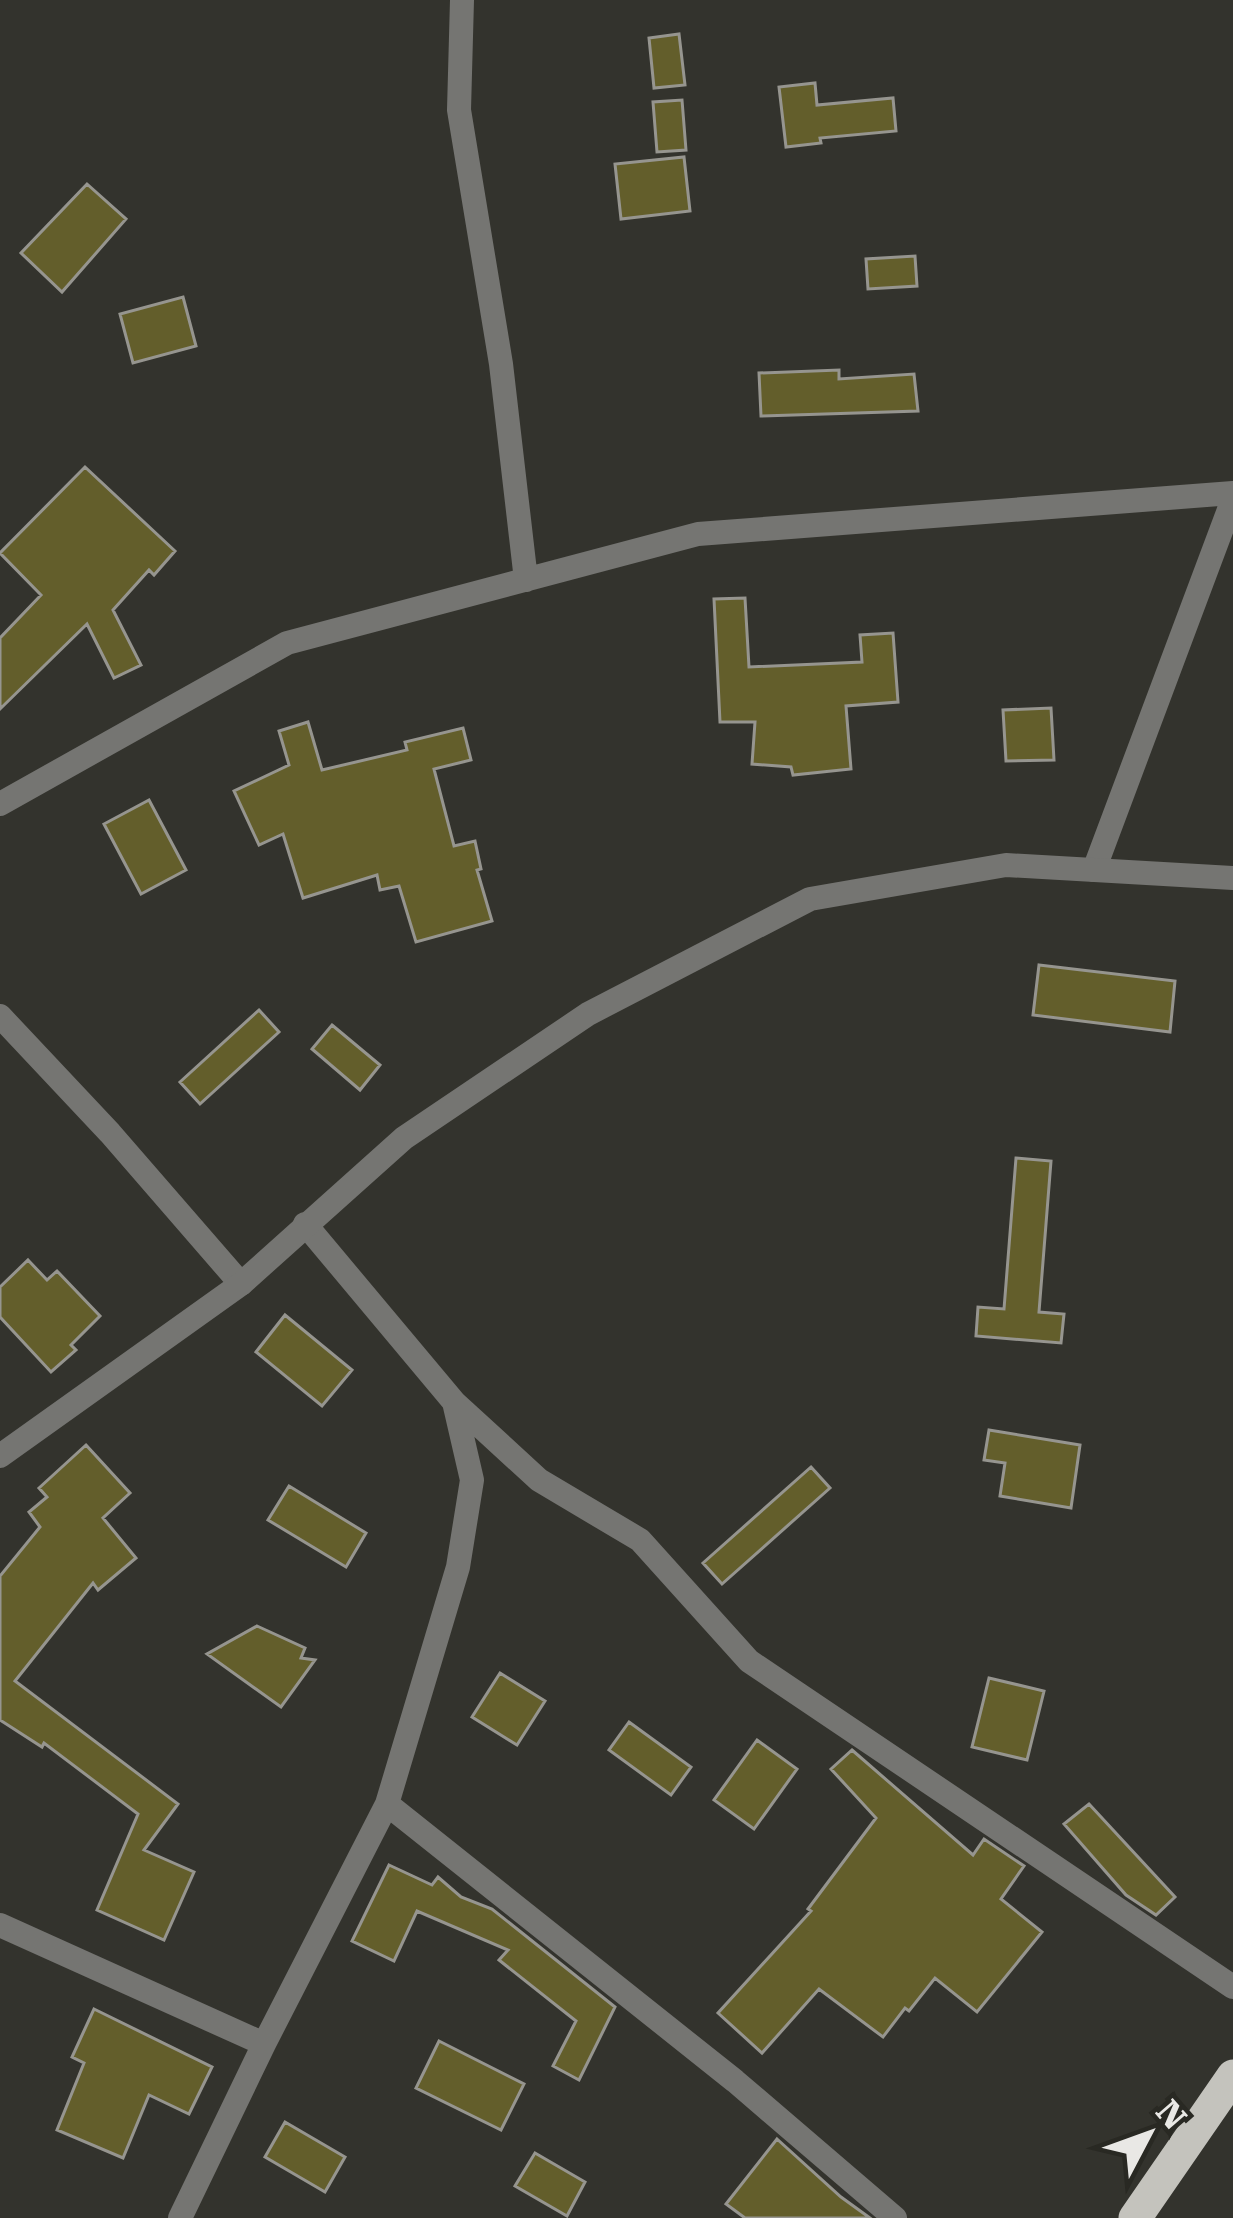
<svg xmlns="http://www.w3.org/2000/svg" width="1233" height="2218" font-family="'Roboto Serif',serif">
<rect width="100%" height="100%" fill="#33332d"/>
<!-- building -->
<path fill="#635e2b" stroke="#96958f" stroke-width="3" d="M679,34L685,85L654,88L649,38Z
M815,83L817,105L893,98L896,131L820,138L821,143L786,147L779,87Z
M682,100L686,150L657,152L653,102Z
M684,157L690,211L621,219L615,164Z
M87,184L126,219L62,292L21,253Z
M915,256L917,286L868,289L866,259Z
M183,297L196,346L133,363L120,314Z
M839,370V379L914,374L918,411L761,416L759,373Z
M85,467L175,551L154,575L149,570L113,610L141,665L114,678L87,624L0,709V638L41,595L0,553Z
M745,598L749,667L862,662L860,635L893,633L898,702L846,706L851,769L793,775L791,767L752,764L755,722H720L714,599Z
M1051,708L1054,760L1006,761L1003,710Z
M308,722L322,770L407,750L405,742L463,728L471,760L434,769L454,846L475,841L481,869L477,870L492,921L416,942L399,886L380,890L377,875L303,898L283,834L259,845L234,791L289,765L279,731Z
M149,800L186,870L141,894L104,824Z
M1039,965L1175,981L1170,1032L1033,1015Z
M259,1010L279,1032L200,1104L180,1082Z
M332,1025L380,1065L360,1090L312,1049Z
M1016,1158L1051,1161L1039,1312L1064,1314L1061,1343L976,1336L978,1307L1004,1309Z
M28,1260L47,1280L57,1271L100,1316L71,1345L76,1350L51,1372L0,1317V1287Z
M285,1315L352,1370L322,1406L256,1352Z
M989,1430L1080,1445L1071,1508L1000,1496L1005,1463L984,1460Z
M86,1445L130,1493L103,1518L136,1558L98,1590L93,1583L15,1681L178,1804L144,1850L194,1872L164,1940L97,1910L138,1814L44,1743L42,1747L0,1720V1576L40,1527L29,1512L47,1497L39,1488Z
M811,1467L830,1488L722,1584L703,1563Z
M289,1486L366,1533L346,1567L268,1520Z
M257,1626L305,1648L301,1658L315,1660L281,1707L207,1654Z
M500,1673L545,1701L517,1745L472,1717Z
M989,1678L1044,1691L1027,1760L972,1747Z
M629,1722L691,1767L671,1795L609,1750Z
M757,1740L797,1769L754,1829L714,1800Z
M852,1750L973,1855L984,1839L1024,1866L1001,1899L1042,1932L977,2012L935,1978L909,2011L905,2008L883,2037L819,1989L762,2053L718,2013L811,1911L808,1909L876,1818L831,1769Z
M1089,1804L1175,1897L1156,1915L1126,1895L1064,1824Z
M389,1865L432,1885L438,1877L461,1897L492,1909L615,2007L579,2080L553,2066L576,2021L499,1960L508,1950L417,1911L394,1961L352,1941Z
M94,2009L212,2067L189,2114L149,2095L123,2158L57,2130L84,2063L72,2057Z
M439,2041L524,2084L501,2130L416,2088Z
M285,2122L345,2157L325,2192L265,2157Z
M777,2139L841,2197L870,2218H745L726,2204Z
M535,2153L585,2182L567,2216L515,2186Z"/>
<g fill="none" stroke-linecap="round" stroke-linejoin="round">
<!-- minor -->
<path stroke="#757572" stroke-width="24" d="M462,0L459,110L501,364L526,580
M0,804L287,643L698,534L1233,493
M1094,870L1233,499
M0,1016L110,1133L241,1284
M305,1224L454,1402L539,1480L640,1540L749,1661L1233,1987
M387,1804L735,2081L895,2218
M0,1925L264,2044
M180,2218L264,2044L387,1804L458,1567L472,1480L454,1402"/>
<!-- tertiary -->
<path stroke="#757572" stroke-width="24" d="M0,1456L241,1284L404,1138L588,1014L810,899L1006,865L1233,878"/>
<!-- trunk -->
<path stroke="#c4c3bd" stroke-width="33" d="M1135,2218L1233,2076"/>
</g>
<!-- north arrow -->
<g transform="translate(1149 2134) rotate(49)" stroke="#292923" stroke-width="9" paint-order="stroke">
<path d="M0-9L21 45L0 30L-21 45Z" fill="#e9e8e5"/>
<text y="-18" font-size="33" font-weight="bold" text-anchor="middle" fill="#e9e8e5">N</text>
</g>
</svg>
